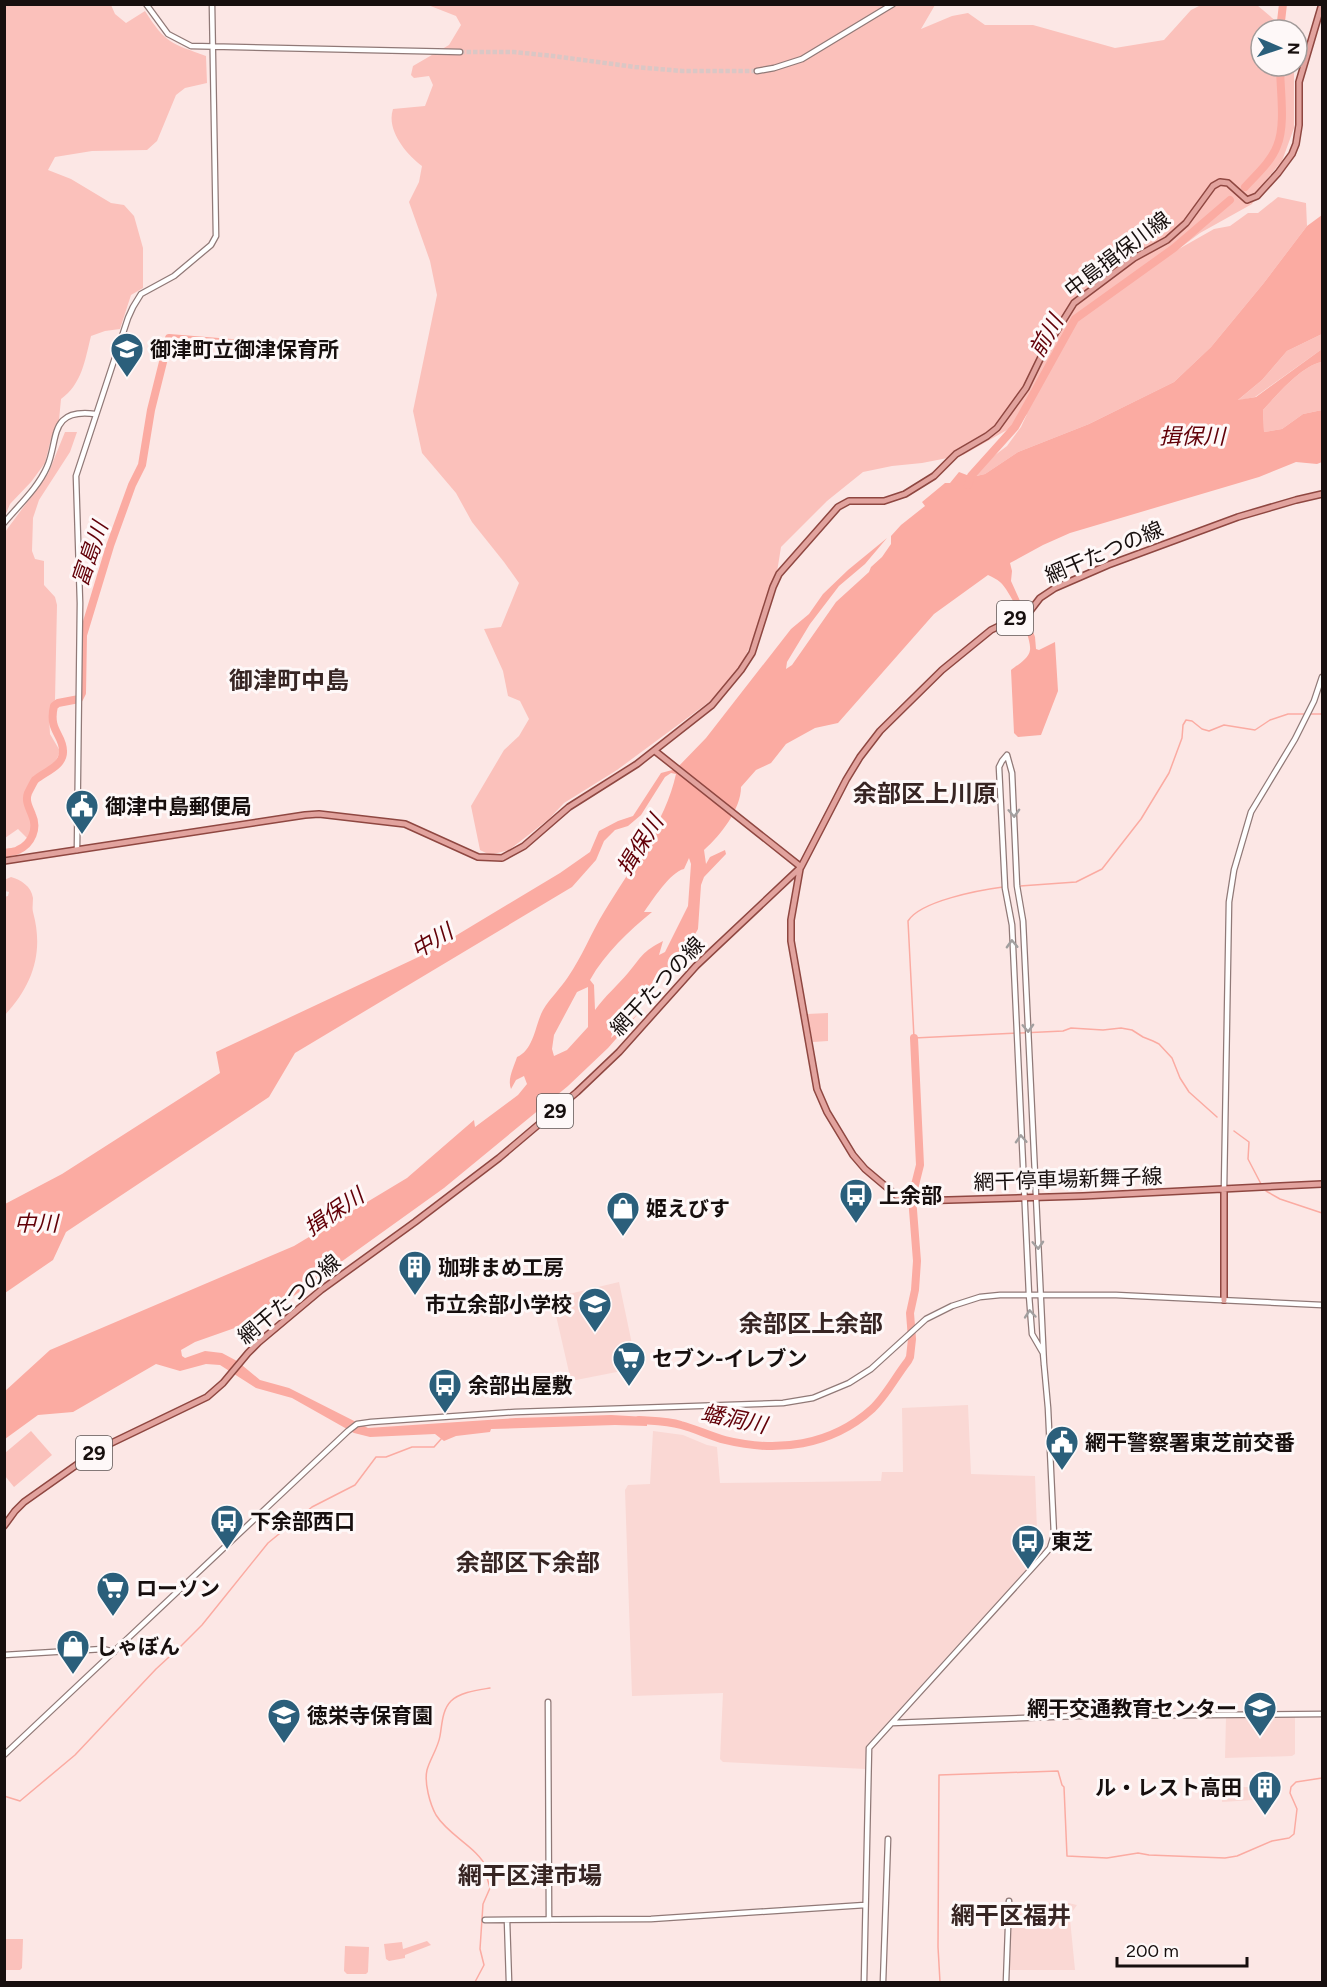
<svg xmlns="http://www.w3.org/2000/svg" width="1327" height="1987" font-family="Figtree,'Noto Sans JP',sans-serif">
<rect width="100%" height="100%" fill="#fce7e5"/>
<!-- built -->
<path fill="#fad8d4" d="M619,1282L637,1368L571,1381L552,1298Z
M968,1405L971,1474L1035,1476L1038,1557L866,1746V1769L723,1762L720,1759L723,1693L632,1696L625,1490L628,1485L650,1484L653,1431L683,1435L707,1445L717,1447L720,1483L881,1481L882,1472H903L902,1408Z
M1226,1717H1295V1754L1292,1756L1225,1758Z
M1222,1787H1253V1800L1222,1802Z
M1064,1902L1077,1905L1072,1912L1070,1919L1075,1970H1010L1008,1968L1013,1905Z"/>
<!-- green -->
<path fill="#fbc1bb" d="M5,5H111L115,14L126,23L145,11C166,44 171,43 206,56L207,83L185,88L176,95L157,141L147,150L92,151L55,157L48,170L71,179L111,203L124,205L134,216L143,248V288L131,295L120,329L105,331L91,336C85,360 82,384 61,399L59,420L51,439L45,463L31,482L10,504L5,516Z
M428,5H935L921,29L952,16L968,13L985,25H1033L1115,48L1164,40L1191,10L1201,5H1257L1278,23L1280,30H1261V66H1294V128L1282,161L1267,179L1252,204L1200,233L1114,297L1177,250L1214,229L1230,226L1248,213H1258L1278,197L1306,203L1307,226L1263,284L1211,347L1174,382L1089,424L1018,452L985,474L972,477L970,474L1007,446L1021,427L1027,414L1014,426L963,455L922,463L892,466L863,472L827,501L781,547L777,572L760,624L741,666L713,699L617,770L564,803L549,819L509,850L490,855L480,850L471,806L504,750L519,736L529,719L520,701L508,696L503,671L484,629L501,627L519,583L504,562L472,522L456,493L422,453L413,411L437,295L430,261L409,202L419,182L422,166C406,154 386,130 393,109L425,106L433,85L429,76L414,78L411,75L413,66L449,45L461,25L456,16Z
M1322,334V349L1255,397L1237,401L1262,380L1287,351Z
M1322,362V410L1303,414L1282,429L1264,432L1263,410C1278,394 1301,366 1322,362Z
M65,432H77L70,452L39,500L33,518L32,551L35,559L44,561V585L55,597L57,605L55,700L49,717L50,734L60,751C53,775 30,770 26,793C23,811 37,820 28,839L18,829L5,838V532L48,474Z
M11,877C21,880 31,886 33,898C33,903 32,908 33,912C44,952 33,985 5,1015L4,897L8,896L9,892L5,891L4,880Z
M828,1013V1041L813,1042L807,1014Z
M31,1431L52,1455L14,1487L5,1476V1453Z
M5,1939H23L22,1968L20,1970H5Z
M427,1941L431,1945L405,1955V1958L389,1961L386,1959L384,1944L402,1942L403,1949Z
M345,1946L369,1947L368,1972L366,1974H347L344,1971Z"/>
<!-- water -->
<path fill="#fbaba2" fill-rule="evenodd" d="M1322,215V334L1287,351L1262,380L1238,400L1256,397L1322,349V362C1301,366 1278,394 1263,410L1264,432L1282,429L1303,414L1322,410V462L1317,464L1296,462L1259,477L1070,533L1043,545L1010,563L1012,571L1011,581L1029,621L1035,637L1036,649L1039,650L1055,642L1058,691L1041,735L1018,737L1014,733L1011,670C1017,665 1029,659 1030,650C1032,637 1010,590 1000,582C997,579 992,577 988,575L934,614L838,723L815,728L786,744L771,763L756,770L741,787C741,809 721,835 704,850L706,864L710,857L725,850L726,854L704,877L701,885L698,929L683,955L659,981L634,1001L618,1024L614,1026L611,1038L638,1014L608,1048L568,1086L444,1188L263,1318L195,1342L181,1350L182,1356L185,1358L205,1351L222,1353L237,1361L260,1380L289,1388L368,1428L516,1418L611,1415L647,1417V1426L615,1425L491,1429L490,1432L456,1436L444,1441L435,1434L370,1437L354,1433L292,1398L256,1388L220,1365L206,1364L180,1371L156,1364L73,1412L38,1415L5,1439L4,1392L50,1350L294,1246L407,1178L474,1120L475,1127L518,1095L527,1084L524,1076L516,1080L511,1089C507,1079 514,1067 517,1057C534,1050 535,1025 543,1010C550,998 561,988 568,977C582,957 591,933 604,912C629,871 666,821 676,774L671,773L665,777L641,815L628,826L615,830L604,841L596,860L572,887L295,1053L269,1097L66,1232L53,1260L5,1293V1204L62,1174L220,1073L216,1052L427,953L560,873L590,852L599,831L618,821L633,816L661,773L676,769L706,738L791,629L809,614L823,594L848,570L887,538L865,564L839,586L810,624L787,662L786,669L792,665L836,602L869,572L871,567L882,557L891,544V536L901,525L925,506L922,502L945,483H950L959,472L972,477L985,474L1018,452L1089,424L1174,382L1211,347L1263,284L1307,226ZM689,858L691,864L688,906L665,952L659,955L663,941C642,952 642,956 628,973C617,986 605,996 595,1010L594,985L590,980C605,953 629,931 652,912H644C652,901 670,872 684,869ZM588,987V1027L567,1050L554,1056L552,1049L554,1035L577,992Z"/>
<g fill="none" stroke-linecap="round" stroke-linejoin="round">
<!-- stream -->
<path stroke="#fbaba2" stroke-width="1.5" d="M1020,886L1076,882L1102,869L1141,819L1169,773L1182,738L1183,725L1186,720L1192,721L1202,729L1209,731L1224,725L1255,730L1270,720L1288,714H1322
M1003,887C980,890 920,901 908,921L914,1038L1063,1031L1071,1028L1103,1030L1121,1028L1132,1030L1143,1037L1153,1041L1159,1044L1172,1058L1180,1078L1189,1092L1217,1117
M1234,1131L1249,1142L1248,1159L1261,1184
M1266,1191L1280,1199L1322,1213
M4,1796L20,1801L75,1755L156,1669L181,1646L202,1625L268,1543L312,1507L355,1485L376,1457H386L412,1447H434L442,1438
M475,1982L484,1965L480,1949L483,1904L490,1888L486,1874L487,1868C476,1846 449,1836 436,1815C430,1804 424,1783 427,1770C430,1759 438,1748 440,1736C442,1725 442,1710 451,1701C460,1692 478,1690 490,1688
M940,1982L938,1947L939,1775L1058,1771L1062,1785L1064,1787L1067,1856L1107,1858L1138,1853L1149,1855L1225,1858L1237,1856L1272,1841L1289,1838L1294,1834L1297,1809L1290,1793L1291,1787L1296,1782L1322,1778"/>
<!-- river -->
<path stroke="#fbaba2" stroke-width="8" d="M1280,30L1283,4
M1245,187C1256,175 1271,162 1277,146C1286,125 1280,89 1280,66
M968,485L971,476L1015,427L1075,319L1174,248L1230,200
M4,853C9,852 15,852 18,850C32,844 38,828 32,815C29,807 25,801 28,793C30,789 33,783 35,780C44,772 64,766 63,751C63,734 48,731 54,706L58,703L79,699L82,693L83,635L110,546L132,485L142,465L151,410L169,338L291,348
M639,1420C653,1421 668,1421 681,1425C696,1429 710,1436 725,1440C777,1453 831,1446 872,1409C886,1396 896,1376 908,1361L910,1357L912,1339L910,1313L915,1290L917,1261L912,1197L920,1165L914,1038"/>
<!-- minor-tunnel -->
<path stroke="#dac7c5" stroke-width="4.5" stroke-dasharray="4.5 2" stroke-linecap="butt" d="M460,52H514L553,56L635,67L682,71H757"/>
<defs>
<path id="minor" d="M146,4L168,34L191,46L460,52
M757,71L774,68L802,59L893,4
M4,523C18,506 38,488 47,467C59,440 48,408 95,414
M77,850L80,603L76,476L128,318L133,307L141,294L174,276L211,245L216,236L212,4
M1224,1189L1229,902L1234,870L1251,812L1295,739L1314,701L1322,677
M4,1655L103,1649L114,1652
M548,1702L549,1919
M892,1723L1078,1716L1322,1714
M4,1755L348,1431L357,1424L371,1422L515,1412L783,1403L813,1398L849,1383L871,1369L926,1319L952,1306L980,1297L1000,1295H1116L1322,1305
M485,1920L651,1919L865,1905
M507,1920L509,1982
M864,1982L869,1748L1044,1555L1050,1548L1054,1535L1048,1408L1043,1353L1032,1334L1029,1295L1012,925L1005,888L999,767L1002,761L1007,755L1012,773L1017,886L1023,921L1044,1365
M883,1982L888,1839
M1006,1982L1009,1901"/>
<path id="major" d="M655,751L801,867
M4,861L305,815L319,814L405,824L478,857L502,858L524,846L569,807L637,764L712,705L741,670L752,653L773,587L779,574L838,507L849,501H884L905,494L934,476L956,454L987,436L997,428L1026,388L1043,353L1074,303L1134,258L1167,240L1186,223L1213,186L1220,182L1228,183L1247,200L1257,196L1278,173L1292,154L1296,144L1299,125V82L1322,4
M800,869L791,920V941L817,1089L827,1112L853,1155L865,1169L897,1196L914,1201L1083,1196L1322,1184
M1224,1300V1189
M4,1526L15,1511L24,1502L99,1449L207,1397L223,1383L248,1353L259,1342L321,1290L415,1222L499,1158L577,1092L619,1052L696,966L801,867L846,780L860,757L880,731L942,670L991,630L1030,611L1040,598L1055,588L1108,565L1238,517L1296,500L1322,494"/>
</defs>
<!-- minor casing -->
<use href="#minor" stroke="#907977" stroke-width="7"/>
<!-- major casing -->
<use href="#major" stroke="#8f4741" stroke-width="8"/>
<!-- minor -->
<use href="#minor" stroke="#fff" stroke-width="4.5"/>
<!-- major -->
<use href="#major" stroke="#e2a39e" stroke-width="5"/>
</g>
<!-- one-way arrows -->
<defs><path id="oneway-chevron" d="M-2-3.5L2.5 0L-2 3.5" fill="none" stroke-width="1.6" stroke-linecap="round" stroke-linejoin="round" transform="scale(1.5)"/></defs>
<g stroke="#a29f9f">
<use href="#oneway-chevron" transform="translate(1014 813) rotate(88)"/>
<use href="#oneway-chevron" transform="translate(1012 944) rotate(-92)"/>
<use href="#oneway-chevron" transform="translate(1028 1028) rotate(88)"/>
<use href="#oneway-chevron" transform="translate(1021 1139) rotate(-93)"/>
<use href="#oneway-chevron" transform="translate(1038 1245) rotate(87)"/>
<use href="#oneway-chevron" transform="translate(1030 1314) rotate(-95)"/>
</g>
<!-- icons -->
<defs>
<symbol id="school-pin" viewBox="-11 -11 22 30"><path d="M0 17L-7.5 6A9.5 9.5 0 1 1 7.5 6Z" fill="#2b5f7b" stroke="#fef8f8"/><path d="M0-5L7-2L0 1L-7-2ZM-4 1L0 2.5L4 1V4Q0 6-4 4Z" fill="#fff"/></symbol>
<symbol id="civic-pin" viewBox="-11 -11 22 30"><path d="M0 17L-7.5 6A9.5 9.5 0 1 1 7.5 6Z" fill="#2b5f7b" stroke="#fef8f8"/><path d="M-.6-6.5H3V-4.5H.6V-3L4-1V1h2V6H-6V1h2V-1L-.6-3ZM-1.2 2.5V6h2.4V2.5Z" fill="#fff"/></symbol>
<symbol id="bus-pin" viewBox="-11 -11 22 30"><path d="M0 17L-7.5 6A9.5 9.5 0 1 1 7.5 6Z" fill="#2b5f7b" stroke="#fef8f8"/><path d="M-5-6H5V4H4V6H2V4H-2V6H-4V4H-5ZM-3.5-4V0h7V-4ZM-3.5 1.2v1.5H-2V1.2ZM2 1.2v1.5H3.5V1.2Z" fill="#fff"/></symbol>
<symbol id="shop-pin" viewBox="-11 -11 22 30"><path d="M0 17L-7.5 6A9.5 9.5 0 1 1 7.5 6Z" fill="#2b5f7b" stroke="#fef8f8"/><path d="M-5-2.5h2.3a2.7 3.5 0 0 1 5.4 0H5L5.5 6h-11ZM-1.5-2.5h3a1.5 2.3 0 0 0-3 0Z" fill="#fff"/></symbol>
<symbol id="building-pin" viewBox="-11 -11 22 30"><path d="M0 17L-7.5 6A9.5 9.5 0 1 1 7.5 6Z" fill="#2b5f7b" stroke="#fef8f8"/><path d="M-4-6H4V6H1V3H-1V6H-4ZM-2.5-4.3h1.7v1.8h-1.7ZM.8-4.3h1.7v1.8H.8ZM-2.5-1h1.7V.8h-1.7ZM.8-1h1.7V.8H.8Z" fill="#fff"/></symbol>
<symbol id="supermarket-pin" viewBox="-11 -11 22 30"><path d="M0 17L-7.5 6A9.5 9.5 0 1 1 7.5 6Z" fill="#2b5f7b" stroke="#fef8f8"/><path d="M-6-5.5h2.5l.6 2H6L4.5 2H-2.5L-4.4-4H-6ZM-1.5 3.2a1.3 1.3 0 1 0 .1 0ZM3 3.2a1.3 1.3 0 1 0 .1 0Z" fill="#fff"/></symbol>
</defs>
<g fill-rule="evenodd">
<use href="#school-pin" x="108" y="330" width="38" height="52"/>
<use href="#civic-pin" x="63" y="787" width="38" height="52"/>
<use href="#bus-pin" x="837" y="1176" width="38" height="52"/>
<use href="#shop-pin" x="604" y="1189" width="38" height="52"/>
<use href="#building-pin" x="396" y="1248" width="38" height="52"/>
<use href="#school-pin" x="576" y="1285" width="38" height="52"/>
<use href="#supermarket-pin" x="610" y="1339" width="38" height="52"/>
<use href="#bus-pin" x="426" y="1366" width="38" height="52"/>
<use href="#civic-pin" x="1043" y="1423" width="38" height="52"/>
<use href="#bus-pin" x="208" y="1502" width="38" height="52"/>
<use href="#bus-pin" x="1009" y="1522" width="38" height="52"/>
<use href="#supermarket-pin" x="94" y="1569" width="38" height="52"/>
<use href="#shop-pin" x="54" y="1627" width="38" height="52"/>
<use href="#school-pin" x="1241" y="1689" width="38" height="52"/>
<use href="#school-pin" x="265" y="1696" width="38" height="52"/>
<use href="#building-pin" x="1246" y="1768" width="38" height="52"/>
</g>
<g text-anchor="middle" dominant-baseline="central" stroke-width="6" stroke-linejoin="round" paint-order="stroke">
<!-- shield labels -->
<g fill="#fef8f8" stroke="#5c5554" stroke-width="1.5">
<rect x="997" y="601" width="36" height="34" rx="4.5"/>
<rect x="537" y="1094" width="36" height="34" rx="4.5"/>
<rect x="76" y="1436" width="36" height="34" rx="4.5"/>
</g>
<g font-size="20" font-weight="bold" fill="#170f0e">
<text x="1015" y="618">29</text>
<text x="555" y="1111">29</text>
<text x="94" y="1453">29</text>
</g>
<!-- street labels -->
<g font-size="21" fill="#170f0e" stroke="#fef8f8">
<text transform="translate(1117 254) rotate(-37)">中島揖保川線</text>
<text transform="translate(1104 552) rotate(-23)">網干たつの線</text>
<text transform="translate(657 986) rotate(-47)">網干たつの線</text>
<text transform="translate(1068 1179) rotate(-2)">網干停車場新舞子線</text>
<text transform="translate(289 1299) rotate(-40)">網干たつの線</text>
</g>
<!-- poi labels -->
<g font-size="21" font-weight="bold" fill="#170f0e" stroke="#fef8f8" text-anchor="start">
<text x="150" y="349">御津町立御津保育所</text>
<text x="105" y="806">御津中島郵便局</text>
<text x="879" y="1195">上余部</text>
<text x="646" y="1208">姫えびす</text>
<text x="438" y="1267">珈琲まめ工房</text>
<text x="572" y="1304" text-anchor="end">市立余部小学校</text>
<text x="652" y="1358">セブン-イレブン</text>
<text x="468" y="1385">余部出屋敷</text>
<text x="1085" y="1442">網干警察署東芝前交番</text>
<text x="250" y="1521">下余部西口</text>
<text x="1051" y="1541">東芝</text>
<text x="136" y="1588">ローソン</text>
<text x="96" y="1646">しゃぼん</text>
<text x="1237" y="1708" text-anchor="end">網干交通教育センター</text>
<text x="307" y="1715">徳栄寺保育園</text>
<text x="1242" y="1787" text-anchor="end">ル・レスト高田</text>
</g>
<!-- water labels -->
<g font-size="22" font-style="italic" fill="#620008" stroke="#fef8f8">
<text transform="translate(1046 336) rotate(-60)">前川</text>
<text x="1192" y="436">揖保川</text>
<text transform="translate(90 554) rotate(-71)">富島川</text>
<text transform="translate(640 845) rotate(-58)">揖保川</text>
<text transform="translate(432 941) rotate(-31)">中川</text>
<text transform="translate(334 1212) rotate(-34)">揖保川</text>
<text x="36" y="1223">中川</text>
<text transform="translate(734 1419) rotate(12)">蟠洞川</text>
</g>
<!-- quarter labels -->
<g font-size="24" font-weight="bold" fill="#372523" stroke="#fef8f8">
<text x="289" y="680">御津町中島</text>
<text x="925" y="793">余部区上川原</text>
<text x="811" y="1323">余部区上余部</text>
<text x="528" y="1562">余部区下余部</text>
<text x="530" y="1875">網干区津市場</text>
<text x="1011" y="1915">網干区福井</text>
</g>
</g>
<!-- border -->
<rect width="1327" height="1987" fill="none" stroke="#170f0e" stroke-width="12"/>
<!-- north arrow -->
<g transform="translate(1279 48) rotate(92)"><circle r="28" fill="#fef8f8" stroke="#a29b9a" stroke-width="1.5"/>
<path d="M0-4.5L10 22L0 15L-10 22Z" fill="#2b5f7b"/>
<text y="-9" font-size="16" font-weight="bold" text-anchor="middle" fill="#170f0e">N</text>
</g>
<!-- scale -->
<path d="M1117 1957v9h130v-9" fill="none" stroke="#170f0e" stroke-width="3"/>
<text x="1126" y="1957" font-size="18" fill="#170f0e" stroke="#fef8f8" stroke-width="4.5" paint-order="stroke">200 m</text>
</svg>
